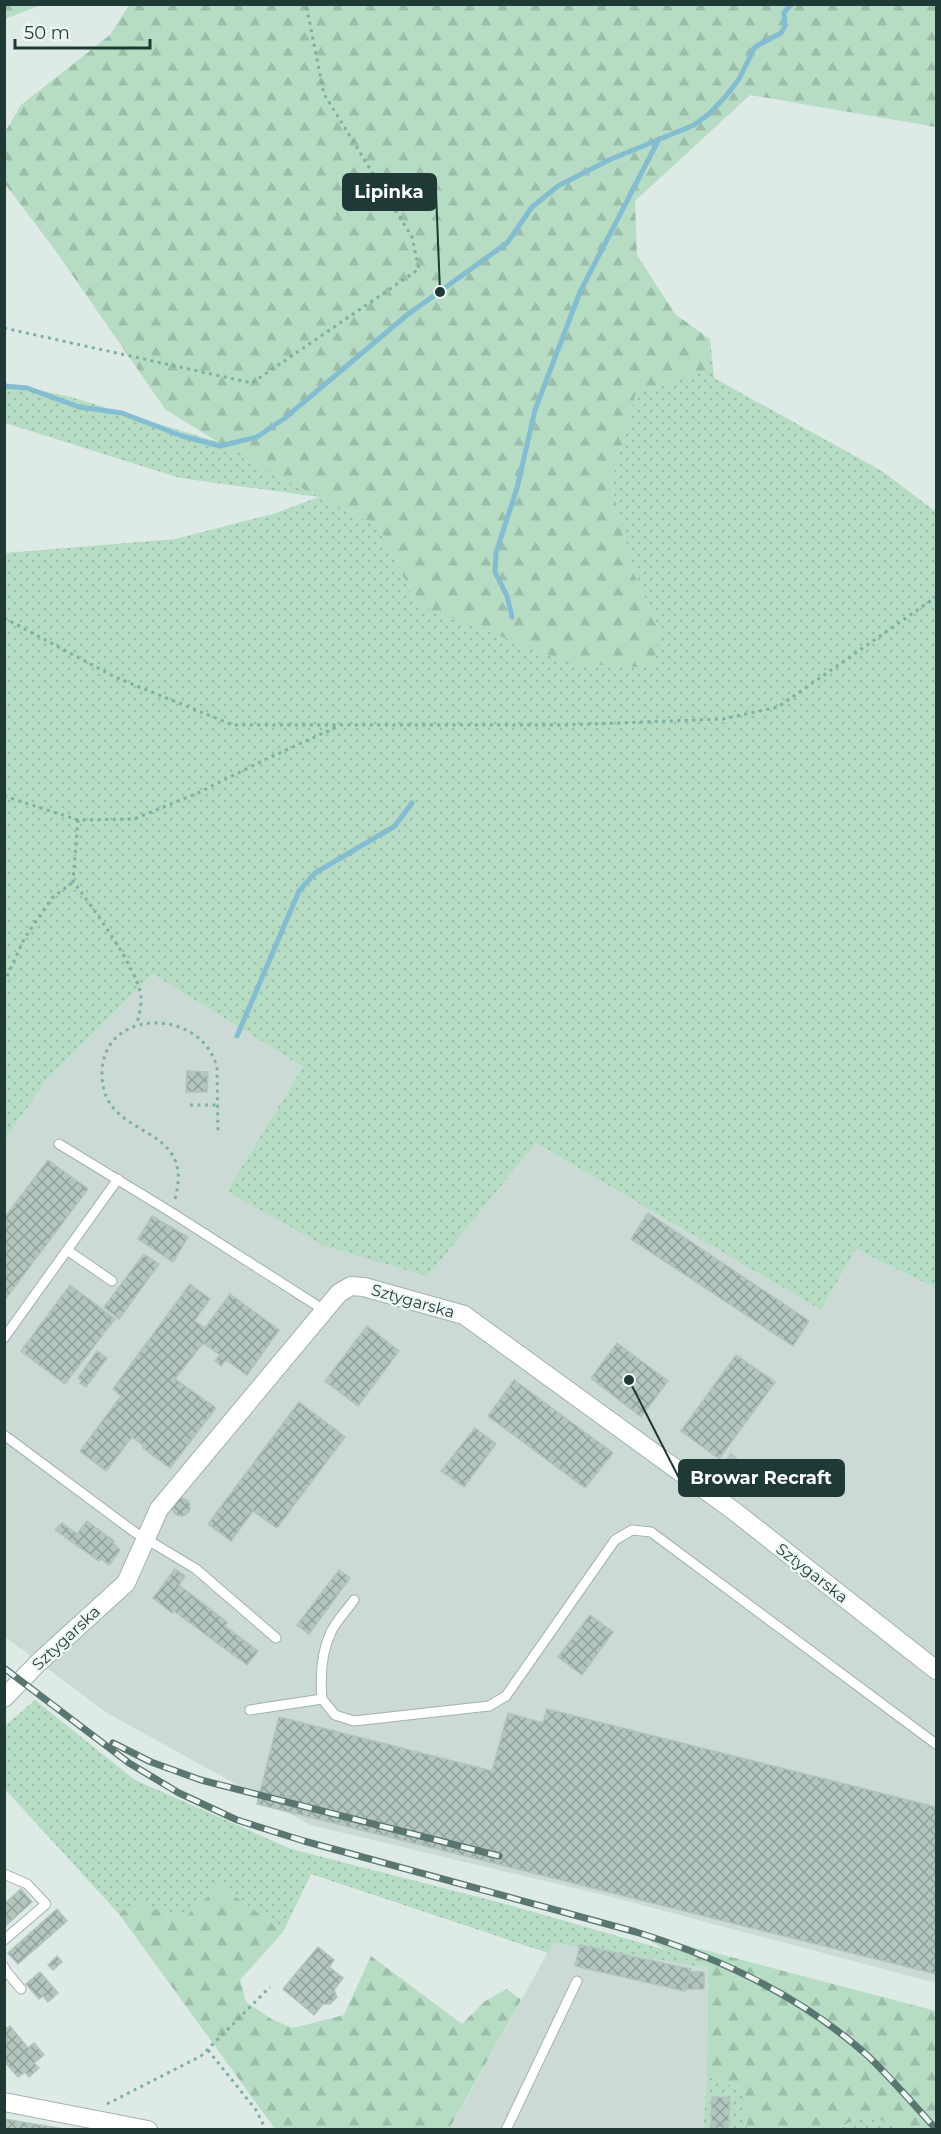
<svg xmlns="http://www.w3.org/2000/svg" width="941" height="2134" font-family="Montserrat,sans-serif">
<defs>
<pattern id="green-dots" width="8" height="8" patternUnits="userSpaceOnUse" patternTransform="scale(1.5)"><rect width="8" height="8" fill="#b6dcc4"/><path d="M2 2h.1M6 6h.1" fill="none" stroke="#9cbea9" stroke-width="1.8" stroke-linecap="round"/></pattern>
<pattern id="forest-firs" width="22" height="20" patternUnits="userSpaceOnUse" patternTransform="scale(1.5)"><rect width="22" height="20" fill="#b6dcc4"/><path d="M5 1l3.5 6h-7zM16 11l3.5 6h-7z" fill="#9cbea9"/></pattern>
<pattern id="building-cross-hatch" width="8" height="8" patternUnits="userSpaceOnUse" patternTransform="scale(1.5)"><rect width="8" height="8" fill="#b3c5bf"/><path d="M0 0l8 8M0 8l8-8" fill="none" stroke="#91a19c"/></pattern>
</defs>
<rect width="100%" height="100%" fill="#deeae6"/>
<!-- built -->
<path fill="#ccdad5" d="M153,974L303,1067L227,1191L428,1276L536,1143L821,1310L856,1249L936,1288V1983L608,1896L310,1825L107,1713L5,1637V1140L47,1079Z
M553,1943L708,1968L707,2076L703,2129L454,2130L451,2127Z"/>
<!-- green -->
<path fill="url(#green-dots)" d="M710,339L714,378L882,471L936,512V1288L856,1249L821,1310L536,1143L428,1276L324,1246L227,1191L303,1067L153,974L47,1079L5,1140V553L175,539L273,514L319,497L180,478L5,423V383L71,397L218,442L253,464L378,526L418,605L659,630L634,574L611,483L636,393L705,371Z
M35,1700L135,1780L291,1849L498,1902L666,1950L708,1968L553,1943L548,1953L311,1874L283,1932L220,1885L184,1918L136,1903L119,1914L5,1789V1726Z
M707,2076L745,2091L747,2128L752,2129L703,2130Z
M861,2117L884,2121L897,2129L837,2130Z"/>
<!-- forest -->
<path fill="url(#forest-firs)" d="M5,4H41V5L5,19Z
M129,5H936V127L750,95L635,201L637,255L675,314L710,339L706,371L636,393L611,483L634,574L659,630L654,668L570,663L418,605L378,526L253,464L165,409L55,250L5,184V132L21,105L110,35Z
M220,1885L283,1932L240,1980L246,2002L273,2020L293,2028L344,2015L371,1956L462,2024L485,2001L507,1989L521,2000L451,2126L454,2129H275L119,1914L136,1903L184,1918Z
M636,1932L936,2011V2129H897L884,2121L861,2117L837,2129L752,2130L747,2128L745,2091L707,2076L708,1968L666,1950Z"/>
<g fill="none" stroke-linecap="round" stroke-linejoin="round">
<!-- stream -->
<path stroke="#83bdd2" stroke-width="5" d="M4,386L27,388L79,407L122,413L182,436L220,446L257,437L285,418L407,315L507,243L532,207L558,186L609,160L694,125L709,114L726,96L739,79L755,47L781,33L785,26L784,12L792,4
M512,617L507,596L495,572L496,553L517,488L535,410L580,292L659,139
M237,1036L299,891L315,873L395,826L412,803"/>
</g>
<!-- building -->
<path fill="url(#building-cross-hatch)" stroke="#b0c4be" stroke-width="1.5" d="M187,1071L208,1072L207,1092H186Z
M48,1160L88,1189L4,1301V1218Z
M648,1213L809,1321L793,1346L631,1239Z
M152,1216L188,1237L173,1262L138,1239Z
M144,1254L159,1264L119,1319L104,1307Z
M190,1284L210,1299L194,1321L205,1328L230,1294L279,1330L247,1375L226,1360L221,1366L215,1361L220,1355L203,1343L175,1379L216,1408L170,1468L143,1448V1445L132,1437L106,1471L80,1451L121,1396L113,1389Z
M70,1285L115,1319L65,1384L21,1351Z
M367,1326L399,1351L358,1406L325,1381Z
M617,1343L668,1381L641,1417L591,1378Z
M97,1351L107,1358L86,1387L80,1383L82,1380L78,1378Z
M736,1355L775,1382L719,1459L681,1431Z
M514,1380L613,1453L585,1488L488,1416Z
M299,1402L345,1437L277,1528L253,1511L231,1541L208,1524Z
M475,1428L496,1444L464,1487L441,1471Z
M731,1454L743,1464L729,1483L716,1473Z
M172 1507a9 9 0 1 1 18 0a9 9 0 1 1-18 0Z
M87,1521L114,1541L113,1543L120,1550L109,1565L101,1559L99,1561L55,1530L62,1523L77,1534Z
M175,1569L185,1576L179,1585L227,1622L225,1626L258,1651L247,1665L174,1611L172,1613L153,1598Z
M339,1570L350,1578L309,1634L297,1625Z
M590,1615L613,1632L582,1675L558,1657Z
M547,1709L936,1807V1974L257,1804L279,1717L492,1771L508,1713L543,1723Z
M21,1889L32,1902L4,1927V1904Z
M57,1909L67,1921L18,1964L8,1953Z
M580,1945L691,1969L685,1991L575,1966Z
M318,1947L334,1960L329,1967L343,1978L334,1990L337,1997L330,2004H323L314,2015L283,1989Z
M57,1956L62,1962L53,1970L48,1965Z
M40,1972L58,1993L48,2002L43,1996L39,1999L26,1984Z
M690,1972H704V1989H686Z
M10,2026L28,2048L34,2043L44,2055L34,2063L39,2068L29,2077L25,2072L18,2077L4,2061V2030Z
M712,2097L730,2098L728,2128H711Z
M4,2119L28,2123L27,2130H4Z
M28,2123L70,2130H27Z"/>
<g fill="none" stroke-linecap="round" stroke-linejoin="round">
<defs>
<path id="service" d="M59,1144L169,1211L324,1310
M67,1250L112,1281
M4,1338L118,1179
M4,1435L133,1531L196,1569L276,1638
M322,1699L335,1715L354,1721L489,1706L506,1696L615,1540L632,1530L651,1532L936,1744
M250,1710L322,1699C320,1676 321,1653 331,1632C336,1621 347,1610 354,1600
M4,1874L27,1884L46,1904L4,1940
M4,1967L6,1971L21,1989
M506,2130L577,1981"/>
<path id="minor" d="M4,1698L38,1663L126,1583L159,1509L339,1293L351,1286L364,1287L464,1315L734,1511L936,1670
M4,2102L148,2130"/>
</defs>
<!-- service casing -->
<use href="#service" stroke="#a1b2ae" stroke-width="11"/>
<!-- minor casing -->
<use href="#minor" stroke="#a1b2ae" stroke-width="20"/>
<!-- path -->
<path stroke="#7dafa5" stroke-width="3" stroke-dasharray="3 4.5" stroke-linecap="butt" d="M4,328L252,383L419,269L412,237L324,94L306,4
M4,618L115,677L233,725H565L723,719L778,707L936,597
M4,796L78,820L134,819L198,793L262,761L339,726
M78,820L73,881C91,906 138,968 141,997C142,1006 138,1016 137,1025
M4,983L24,939L52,898L73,882
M190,1105H218
M175,1199C197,1119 101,1143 102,1073C103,1006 203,1008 217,1068L218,1135
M208,2050L256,2110L266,2130
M107,2104L201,2056L270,1987"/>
<!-- service -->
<use href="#service" stroke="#fff" stroke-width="9"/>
<!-- minor -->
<use href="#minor" stroke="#fff" stroke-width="18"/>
<defs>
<path id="rail" d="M4,1668L129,1763L179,1793L237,1820L304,1841L636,1932C720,1958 801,1996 868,2056C892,2079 914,2105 936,2129
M113,1743L151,1762L201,1780L499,1856"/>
</defs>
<!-- rail casing -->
<use href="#rail" stroke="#597671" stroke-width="7"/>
<!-- rail -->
<use href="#rail" stroke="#eef7f3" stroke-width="4.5" stroke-dasharray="14" stroke-linecap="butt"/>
</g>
<g text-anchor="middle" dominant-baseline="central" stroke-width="4.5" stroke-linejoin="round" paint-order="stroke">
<!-- street labels -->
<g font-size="16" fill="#1f3a36" stroke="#eef7f3">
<text transform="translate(413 1301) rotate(16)">Sztygarska</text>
<text transform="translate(812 1573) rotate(38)">Sztygarska</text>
<text transform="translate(66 1638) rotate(-43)">Sztygarska</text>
</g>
</g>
<!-- callouts -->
<path fill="none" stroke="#1f3a36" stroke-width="2" d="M440 292L436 192M629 1380L679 1478"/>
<g fill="#1f3a36" stroke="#eef7f3" stroke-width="2">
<circle cx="440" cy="292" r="6"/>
<circle cx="629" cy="1380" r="6"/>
</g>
<g fill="#1f3a36" stroke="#1f3a36" stroke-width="2">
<rect x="343" y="174" width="93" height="36" rx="6"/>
<rect x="679" y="1460" width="165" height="36" rx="6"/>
</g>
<g font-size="18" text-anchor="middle" font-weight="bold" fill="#fff">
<text x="389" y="198">Lipinka</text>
<text x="761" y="1484">Browar Recraft</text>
</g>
<!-- border -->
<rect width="941" height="2134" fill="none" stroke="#1f3a36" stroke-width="12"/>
<!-- scale -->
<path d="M15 39v9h135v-9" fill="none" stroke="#1f3a36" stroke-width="3"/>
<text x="24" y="39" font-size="18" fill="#1f3a36" stroke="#eef7f3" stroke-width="4.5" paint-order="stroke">50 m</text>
</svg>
